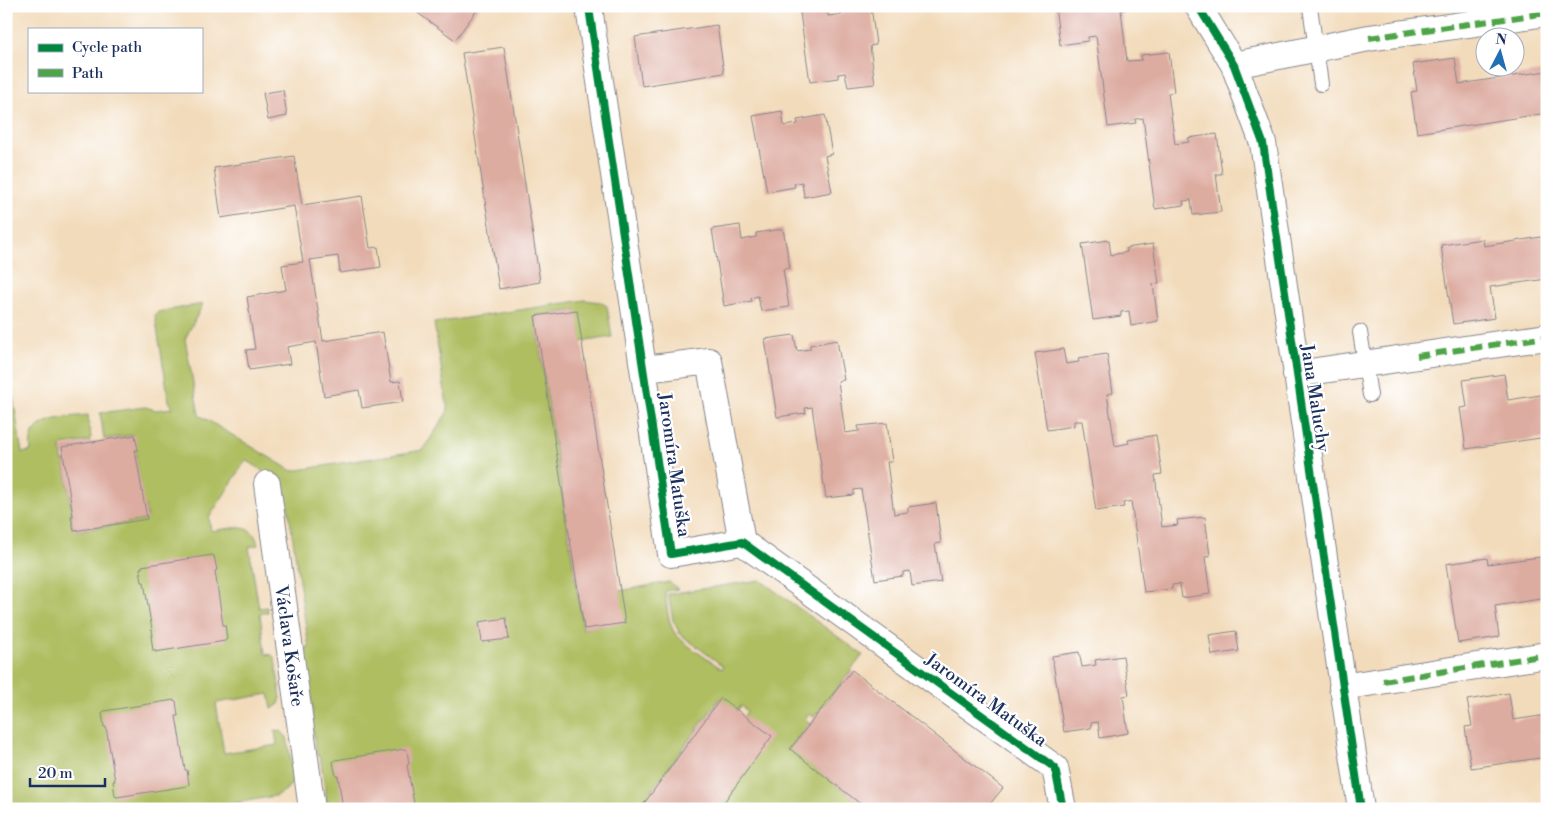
<svg xmlns="http://www.w3.org/2000/svg" width="1553" height="815" font-family="'Libre Bodoni',serif">
<rect width="100%" height="100%" fill="#fff"/>
<filter id="ink" filterUnits="userSpaceOnUse"><feTurbulence type="fractalNoise" baseFrequency=".02" numOctaves="2"/><feDisplacementMap in="SourceGraphic" scale="10" xChannelSelector="R" yChannelSelector="G"/><feConvolveMatrix kernelMatrix="1 2 1 2 8 2 1 2 1" color-interpolation-filters="sRGB"/></filter>
<filter id="wash" filterUnits="userSpaceOnUse"><feTurbulence type="fractalNoise" baseFrequency=".0096" numOctaves="4" result="noise"/><feDisplacementMap in="SourceGraphic" scale="20" xChannelSelector="R" yChannelSelector="G"/><feGaussianBlur stdDeviation="1.12" result="paint"/><feColorMatrix in="noise" values="0 0 0 0 0 0 0 0 0 0 0 0 0 0 0 0 0 1.4 0 .05"/><feComposite in="paint" operator="in"/></filter>
<g filter="url(#wash)">
<rect width="100%" height="100%" fill="#f2dbbb"/>
<!-- green -->
<path fill="#aebe61" stroke="#647660" d="M585,300L600,302L607,306L612,337L581,342L576,310L535,316L583,629L624,622L619,591L669,582L678,589L665,591C667,603 667,618 673,630C679,642 710,660 722,669L723,666L680,634L673,620L668,594L760,580L863,655L814,717L809,714L805,719L810,723L790,748L867,809H717L744,716L747,711L741,706L737,711L720,698L638,809H328L320,756H317L310,713L313,712L307,672L303,671L299,650L309,648L288,506L275,507L268,474L246,460L209,518L211,531C230,529 254,520 258,545L249,547L259,608L267,607L268,612L260,614L265,654L272,655L275,659L281,698L279,704L272,709L269,694L216,703L224,753L277,745L275,730L281,731L287,737L293,776L291,784L286,790L275,796L201,809H6V354L22,453L31,451C26,416 64,418 88,415L91,438H90V441L62,445L61,447L62,461H64L73,515L71,516L73,529L75,531L145,520L147,518L145,505L143,504L133,435L104,439L100,413L145,407L156,410L173,408L169,401L155,316L158,312L203,304L185,339L199,415L292,471L423,450L448,411L434,323Z"/>
<g id="blocks">
<!-- building -->
<path fill="#ddaca0" d="M408,6H480L455,40Z
M799,6H827L828,16L843,14V9L871,6L876,45L870,46L875,84L848,87L845,73L838,74V78L810,82Z
M1055,6H1126L1127,9L1121,10L1127,61L1142,60L1141,55L1169,52L1174,92L1168,93L1175,144L1189,142L1188,138L1217,134L1222,174H1216L1221,212L1193,215L1191,200L1183,201L1184,205L1155,209L1143,118L1135,119L1136,123L1108,127L1096,36L1088,37V41L1060,45Z
M717,25L724,73L642,86L635,37Z
M504,47L540,282L499,289L462,53Z
M1455,58L1459,84L1547,71V113L1417,133L1411,92L1417,91L1413,64Z
M283,90L287,116L268,120L263,93Z
M782,111L784,126L798,124L797,120L825,115L832,154L825,156L832,192L804,197L802,182L794,184L795,187L767,192L753,116Z
M294,156L302,205L362,196L370,248L378,247L381,267L340,273L338,256L310,260L323,341L383,332L391,382L400,381L403,402L362,408L359,390L324,396L316,342L287,347L290,364L249,370L246,350L255,349L247,297L286,290L282,265L303,262L294,206L221,218L214,168Z
M740,225L742,240L756,237V233L783,229L790,268L783,269L789,307L761,311L758,296L751,298L752,301L724,306L712,229Z
M1547,236V279L1490,287L1495,318L1453,324L1441,245L1483,239L1484,246Z
M1109,240L1111,255L1127,252L1126,248L1153,244L1159,283L1153,284L1158,321L1131,326L1129,311L1121,312V316L1093,320L1082,244Z
M577,310L625,623L584,629L535,316Z
M794,335L797,351L810,349V345L837,340L844,380L838,381L845,433L859,431L858,426L887,423L892,462H887L894,514L908,512V507L936,503L941,543L935,544L941,582L912,586L910,571L903,572V576L875,580L861,489L854,490V495L826,498L812,407L805,408L806,413L777,417L765,339Z
M1063,349L1066,364L1079,362L1078,358L1107,354L1113,393L1107,394L1115,446L1129,443L1128,440L1156,435L1162,474L1155,475L1162,527L1178,525L1177,520L1205,517L1210,556L1205,557L1210,594L1182,598L1180,584L1172,585V589L1144,592L1131,501L1123,503L1124,507L1096,511L1082,421H1074V426L1047,430L1035,353Z
M1504,374L1508,400L1547,394V437L1466,449L1460,408L1467,407L1463,380Z
M135,435L138,450H135L147,519L74,531L71,516H73L62,447Z
M212,555L214,556L217,570L215,571L223,625H225L227,639L225,641L155,652V650L153,651L151,636H153L144,582H142L140,568H142V566Z
M1547,556V598L1495,606L1499,637L1458,643L1446,564L1487,558L1488,564Z
M506,618L509,639L482,642L479,622Z
M1236,631L1239,651L1212,655L1209,635Z
M1079,652L1082,667L1096,665L1095,660L1123,656L1129,695L1123,696L1128,733L1100,738L1098,722L1091,723V728L1064,732L1052,656Z
M852,670L1003,788L986,809H867L790,749Z
M1509,693L1513,720L1547,715V757L1471,768L1465,727L1472,726L1467,700Z
M721,698L772,736L719,809H640Z
M174,700L176,701L178,716H176L185,770H187L189,784L187,786L117,797L115,796L113,781H115L106,727H104L102,713L104,711Z
M405,749L407,750L409,764L407,765L415,809H343L338,776H336L333,762L335,760Z"/>
</g>
</g>
<g filter="url(#ink)">
<use href="#blocks" fill-opacity="0" stroke="#86858c" stroke-width="1"/>
<g fill="none" stroke-linecap="round" stroke-linejoin="round">
<defs>
<path id="service" d="M1310,7L1321,84
M1360,332L1370,395"/>
<path id="minor" d="M587,6L589,8L671,554L742,542L1055,768L1063,809
M1198,6L1234,65L1263,143L1361,809
M1234,65L1369,38L1547,13
M645,369L709,361L742,542
M1296,374L1547,337
M267,484L312,809
M1342,687L1547,655"/>
</defs>
<!-- service casing -->
<use href="#service" stroke="#86858c" stroke-width="16"/>
<!-- minor casing -->
<use href="#minor" stroke="#86858c" stroke-width="28"/>
<!-- service -->
<use href="#service" stroke="#fff" stroke-width="14"/>
<!-- minor -->
<use href="#minor" stroke="#fff" stroke-width="26"/>
<!-- quiet -->
<path stroke="#4fa44a" stroke-width="6" stroke-dasharray="12 6" stroke-linecap="butt" d="M1369,38L1547,13
M1417,356L1547,337
M1383,681L1547,655"/>
<defs>
<path id="cycleway" d="M587,6L589,8L671,554L742,542L1055,768L1063,809
M1198,6L1234,65L1263,143L1361,809"/>
</defs>
<!-- cycleway casing -->
<use href="#cycleway" stroke="#fff" stroke-width="11"/>
<!-- cycleway -->
<use href="#cycleway" stroke="#00873e" stroke-width="8"/>
</g>
</g>
<g text-anchor="middle" dominant-baseline="central" stroke-width="4.5" stroke-linejoin="round" paint-order="stroke">
<!-- street labels -->
<g font-size="18" fill="#1b2f5e" stroke="#fff">
<text transform="translate(1315 398) rotate(81)">Jana Maluchy</text>
<text transform="translate(674 465) rotate(82)">Jaromíra Matuška</text>
<text transform="translate(289 646) rotate(82)">Václava Košaře</text>
<text transform="translate(986 700) rotate(36)">Jaromíra Matuška</text>
</g>
</g>
<!-- margin -->
<rect width="1553" height="815" fill="none" stroke="#fff" stroke-width="25"/>
<!-- legend -->
<rect x="28" y="28" width="175" height="65" fill="#ffffff" stroke="#a4acbf"/>
<rect x="38" y="44" width="25" height="8" fill="#00873e" stroke="#a4acbf"/>
<text x="72" y="52" font-size="15" fill="#1b2f5e">Cycle path</text>
<rect x="38" y="69" width="25" height="8" fill="#4fa44a" stroke="#a4acbf"/>
<text x="72" y="78" font-size="15" fill="#1b2f5e">Path</text>
<!-- north arrow -->
<g transform="translate(1500 52) rotate(6)"><circle r="24" fill="#ffffff" stroke="#a4acbf"/>
<path d="M0-4L9 19L0 12L-9 19Z" fill="#1f6fb2"/>
<text y="-8" font-size="14" font-weight="bold" text-anchor="middle" fill="#1b2f5e">N</text>
</g>
<!-- scale -->
<path d="M30 778v8h75v-8" fill="none" stroke="#1b2f5e" stroke-width="2.5"/>
<text x="38" y="778" font-size="15" fill="#1b2f5e" stroke="#ffffff" stroke-width="4" paint-order="stroke">20 m</text>
</svg>
